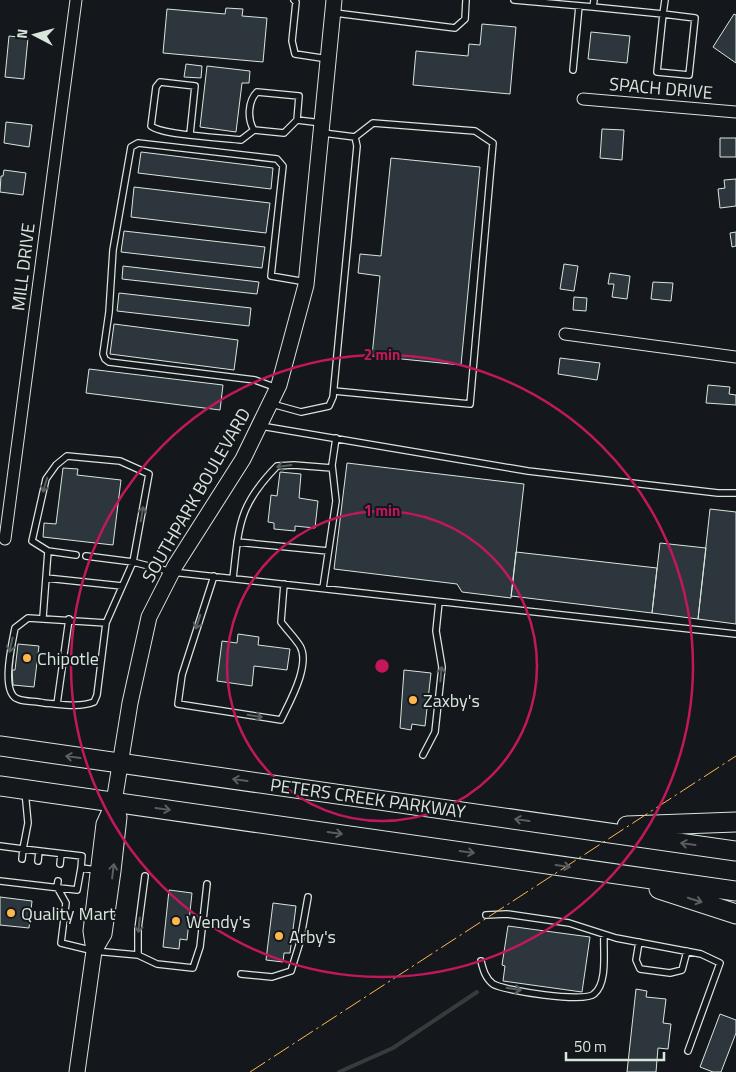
<svg xmlns="http://www.w3.org/2000/svg" width="736" height="1072" font-family="'Titillium Web',sans-serif">
<rect width="100%" height="100%" fill="#14181c"/>
<g fill="none" stroke-linecap="round" stroke-linejoin="round">
<!-- stream -->
<path stroke="#363b3e" stroke-width="4" d="M339,1072L393,1048L477,992"/>
</g>
<!-- building -->
<path fill="#2c363c" stroke="#d8e6dc" d="M226,8L243,9L242,16L267,18L263,62L163,53L167,9L225,14Z
M734,14L736,15V63L713,47Z
M482,24L516,27L510,94L413,85L416,51L468,56L469,44L480,45Z
M591,32L630,36L627,63L588,59Z
M9,36L28,38L24,79L5,77Z
M186,64L202,66L201,78L184,77Z
M207,66L250,71L249,83H242L236,132L200,127Z
M6,122L32,125L29,147L4,143Z
M602,129L624,130L622,160L600,158Z
M720,138H736V157H720Z
M141,152L273,168L271,189L138,173Z
M391,158L480,167L461,365L372,356L380,276L358,273L360,254L381,256Z
M4,170L26,173L23,195L0,192L1,176H3Z
M736,179V206L720,208L718,189L725,188L724,180Z
M134,187L270,203L266,233L131,217Z
M124,231L265,247L262,268L121,252Z
M736,232V246L732,247L730,233Z
M564,264L578,266L574,291L560,289Z
M123,266L259,282L257,294L122,279Z
M610,273L630,276L627,299L612,297L614,284H608Z
M653,282L673,283L671,301L651,299Z
M119,293L251,308L249,326L117,311Z
M574,297L587,298L586,311L573,310Z
M114,324L238,340L234,370L110,354Z
M560,358L600,363L597,380L558,374Z
M89,369L223,385L220,410L86,393Z
M708,385L730,387L729,394L736,395V405L706,403Z
M347,463L524,484L511,598L462,592L457,584L334,569Z
M63,468L78,469L77,475L121,480L113,545L43,537L44,523L56,524Z
M280,472L301,474L299,498L318,501L315,528L295,526V531L274,529V523L268,522L271,495L277,496Z
M710,509L736,512V624L698,619Z
M660,543L706,548L698,619L652,613Z
M516,552L657,568L652,613L511,596Z
M238,634L259,637L258,645L290,649L287,670L254,666L252,686L217,681L222,641L237,643Z
M18,644L39,646L34,687L13,685L12,670H15Z
M404,670L431,673L425,726L412,724L411,730L400,728Z
M169,890L192,893L187,940L180,939L179,949L163,947Z
M0,897L32,901L29,928L0,925Z
M273,903L296,906L290,953H284L283,962L266,960Z
M508,926L590,937L582,992L503,981L505,966L502,965Z
M636,989L647,991L646,997L666,999L663,1023L671,1024L668,1049L658,1048L656,1072H627Z
M720,1014L736,1020V1033L721,1072H713L700,1067Z"/>
<g fill="none" stroke-linecap="round" stroke-linejoin="round">
<defs>
<path id="service" d="M294,0L296,2L292,41L295,54L328,59
M514,0L593,7L594,0
M593,7L663,14L665,0
M335,13L455,28L465,19L466,0
M663,14L695,18L689,75L657,72Z
M573,70L579,6
M254,130C247,119 248,101 257,92L299,96L297,120
M190,134L195,86L160,82L156,87L151,126C161,135 224,138 241,140L254,130L284,133L297,120L322,123
M277,388L255,380L109,362L105,359L103,354L109,312L113,250L131,147L138,143L277,159L283,166L271,276L306,282
M334,391L470,404L493,143L475,131L373,123L355,137
M272,404L301,412L329,406L333,397L357,146L355,137L323,133
M261,426L528,471L718,493H736
M237,542L328,551
M76,555L48,551L32,541L46,479L56,465L67,456L120,461L149,474L133,562L106,623L97,695L94,702C78,708 60,704 44,703C36,701 25,702 18,699C0,693 12,644 15,628L28,618L106,623
M86,556L133,562L172,572L736,634
M214,576L182,675L178,704L281,720C289,703 311,665 300,646C295,638 287,630 281,622L284,584
M46,578L122,586
M233,578C239,526 238,506 277,466L294,465L332,468
M323,588L336,501L332,465L336,438
M43,617L48,551
M57,704L69,619
M423,755L435,732L442,667L436,631L439,602
M25,791L28,823L23,849L82,856L81,868L97,870
M0,846L23,849L22,859
M38,861L39,851
M60,864L61,854
M145,876L138,929V955L157,964L193,968L200,947L207,884
M0,881L77,890L81,868
M58,881L57,887L66,903L61,943L94,951L138,955
M486,915L507,914L569,923L616,938L701,954L720,963L688,1051
M639,942L636,960L640,969L670,973L682,970L687,951
M481,961C483,969 485,978 493,984C505,991 585,1003 594,994C608,983 603,951 604,935
M241,974L272,977L291,971L300,942L308,897"/>
<path id="minor" d="M583,99L736,112
M565,334L736,357
M5,539L76,0"/>
<path id="tertiary" d="M94,951L104,934L113,871L119,817L114,802
M77,1072L94,951L91,931L104,824L114,802L130,703L149,617L175,566L243,459L279,385L306,285L334,0"/>
<path id="primary" d="M0,746L736,851
M0,786L736,891
M627,826L736,822
M659,889L736,914"/>
</defs>
<!-- service casing -->
<use href="#service" stroke="#d8e6dc" stroke-width="8"/>
<!-- minor casing -->
<use href="#minor" stroke="#d8e6dc" stroke-width="13"/>
<!-- tertiary casing -->
<use href="#tertiary" stroke="#d8e6dc" stroke-width="17"/>
<!-- primary casing -->
<use href="#primary" stroke="#d8e6dc" stroke-width="21"/>
<!-- service -->
<use href="#service" stroke="#14181c" stroke-width="5.5"/>
<!-- minor -->
<use href="#minor" stroke="#14181c" stroke-width="11"/>
<!-- tertiary -->
<use href="#tertiary" stroke="#14181c" stroke-width="15"/>
<!-- primary -->
<use href="#primary" stroke="#14181c" stroke-width="19"/>
<!-- power -->
<path stroke="#ffb74d" stroke-width="1" stroke-dasharray="18 4 2.5 4" stroke-linecap="butt" d="M250,1072L736,756"/>
</g>
<!-- one-way arrows -->
<defs><path id="oneway-shaft" d="M-6 0H5M1.5-3L5.5 0L1.5 3" fill="none" stroke-width="1.6" stroke-linecap="round" stroke-linejoin="round" transform="scale(1.25)"/></defs>
<g stroke="#59605f">
<use href="#oneway-shaft" transform="translate(284 466) rotate(172)"/>
<use href="#oneway-shaft" transform="translate(45 485) rotate(107)"/>
<use href="#oneway-shaft" transform="translate(142 514) rotate(-80)"/>
<use href="#oneway-shaft" transform="translate(198 622) rotate(108)"/>
<use href="#oneway-shaft" transform="translate(11 645) rotate(102)"/>
<use href="#oneway-shaft" transform="translate(441 674) rotate(-85)"/>
<use href="#oneway-shaft" transform="translate(255 716) rotate(9)"/>
<use href="#oneway-shaft" transform="translate(73 757) rotate(-172)"/>
<use href="#oneway-shaft" transform="translate(240 780) rotate(-172)"/>
<use href="#oneway-shaft" transform="translate(163 809) rotate(8)"/>
<use href="#oneway-shaft" transform="translate(522 820) rotate(-172)"/>
<use href="#oneway-shaft" transform="translate(335 833) rotate(8)"/>
<use href="#oneway-shaft" transform="translate(688 844) rotate(-172)"/>
<use href="#oneway-shaft" transform="translate(467 852) rotate(8)"/>
<use href="#oneway-shaft" transform="translate(563 866) rotate(8)"/>
<use href="#oneway-shaft" transform="translate(113 871) rotate(-83)"/>
<use href="#oneway-shaft" transform="translate(695 900) rotate(18)"/>
<use href="#oneway-shaft" transform="translate(139 925) rotate(96)"/>
<use href="#oneway-shaft" transform="translate(514 989) rotate(9)"/>
</g>
<!-- distance rings -->
<g fill="none" stroke="#c2185b" stroke-width="2.5">
<circle cx="382" cy="666" r="155"/>
<circle cx="382" cy="666" r="311"/>
</g>
<!-- markers -->
<g fill="#ffb74d" stroke="#14181c" stroke-width="2">
<circle cx="27" cy="658" r="5"/>
<circle cx="413" cy="700" r="5"/>
<circle cx="11" cy="913" r="5"/>
<circle cx="176" cy="921" r="5"/>
<circle cx="279" cy="936" r="5"/>
</g>
<g text-anchor="middle" dominant-baseline="central" stroke-width="4" stroke-linejoin="round" paint-order="stroke">
<!-- street labels -->
<g font-size="18" fill="#d8e6dc" stroke="#14181c">
<text transform="translate(661 88) rotate(5)">SPACH DRIVE</text>
<text transform="translate(23 267) rotate(-83)">MILL DRIVE</text>
<text transform="translate(196 495) rotate(-60)">SOUTHPARK BOULEVARD</text>
<text transform="translate(368 798) rotate(8)">PETERS CREEK PARKWAY</text>
</g>
<!-- poi labels -->
<g font-size="18" fill="#d8e6dc" stroke="#14181c" text-anchor="start">
<text x="37" y="658">Chipotle</text>
<text x="423" y="700">Zaxby's</text>
<text x="21" y="913">Quality Mart</text>
<text x="186" y="921">Wendy's</text>
<text x="289" y="936">Arby's</text>
</g>
</g>
<circle cx="382" cy="666" r="8" fill="#c2185b" stroke="#14181c" stroke-width="2.5"/>
<g font-size="15" text-anchor="middle" font-weight="bold" fill="#c2185b" stroke="#14181c" stroke-width="4" stroke-linejoin="round" paint-order="stroke">
<text x="382" y="360">2 min</text>
<text x="382" y="516">1 min</text>
</g>
<!-- north arrow -->
<g transform="translate(35 35) rotate(276)" stroke="#14181c" stroke-width="4" paint-order="stroke">
<path d="M0-4L9 19L0 12L-9 19Z" fill="#d8e6dc"/>
<text y="-8" font-size="14" font-weight="bold" text-anchor="middle" fill="#d8e6dc">N</text>
</g>
<!-- scale -->
<path d="M566 1052v8h98v-8" fill="none" stroke="#d8e6dc" stroke-width="2.5"/>
<text x="574" y="1052" font-size="15" fill="#d8e6dc" stroke="#14181c" stroke-width="4" paint-order="stroke">50 m</text>
</svg>
